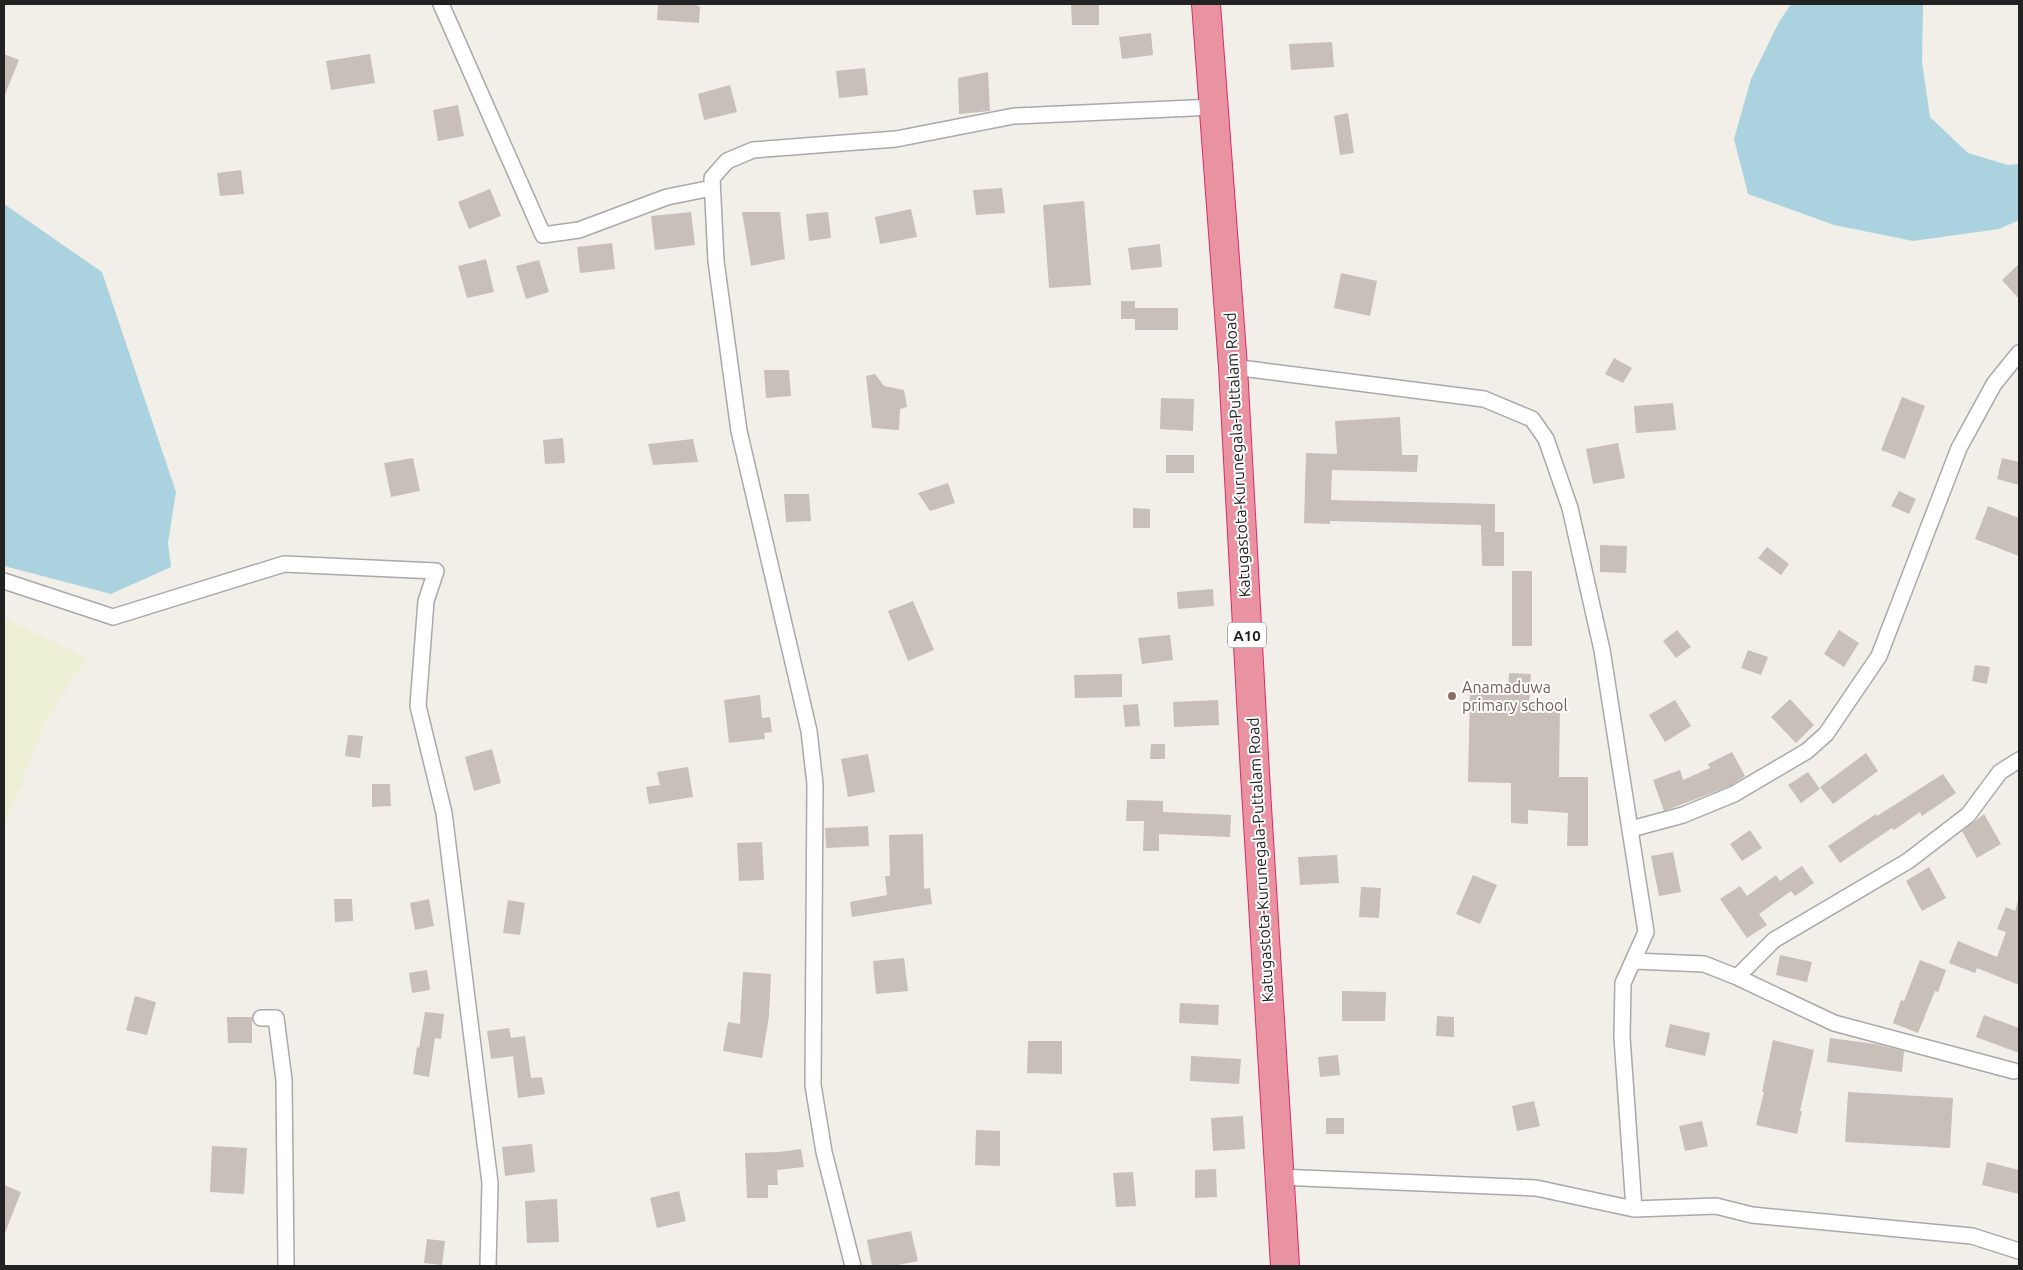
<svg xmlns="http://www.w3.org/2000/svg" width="2023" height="1270" font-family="Ubuntu,sans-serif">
<rect width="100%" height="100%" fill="#f2efe9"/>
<!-- farmland -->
<path fill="#eef0d5" d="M4,618L86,658L46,720L4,827Z"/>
<!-- water -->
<path fill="#aad3df" d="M1791,4H1923L1922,62L1930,117L1968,153L2008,165L2019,164V220L1999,229L1913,241L1834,225L1748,194L1734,139L1751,79L1779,22Z
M4,204L102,272L176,492L168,543L171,567L111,594L4,566Z"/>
<!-- building -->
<path fill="#c7bfb8" d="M658,4H694L700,7L699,23L657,20Z
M1071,4H1099V25H1072Z
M1151,33L1153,55L1122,59L1119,37Z
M1332,42L1334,67L1291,70L1289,44Z
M4,54L19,60L4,97Z
M370,54L375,83L331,90L326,61Z
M865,68L868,95L839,98L836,71Z
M988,72L990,111L959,114L958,78Z
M730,85L737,112L704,120L698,94Z
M458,105L464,136L438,141L433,110Z
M1348,113L1354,153L1340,155L1334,116Z
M241,170L244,194L220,196L217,173Z
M1002,188L1005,213L976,215L973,190Z
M490,189L501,216L469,229L458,202Z
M1084,201L1091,285L1049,288L1043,205Z
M911,209L917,237L880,244L875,217Z
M691,212L695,245L655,250L651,216Z
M742,212H780L785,259L751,266Z
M828,212L831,238L809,241L806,214Z
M612,243L615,269L580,273L577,247Z
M1160,244L1162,267L1131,270L1128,248Z
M486,259L494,292L467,298L458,266Z
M539,260L549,292L526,299L516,266Z
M2019,264V299L2002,280Z
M1341,273L1377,281L1370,316L1334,308Z
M1121,301H1135V308H1178V330H1135V319H1121Z
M1614,358L1632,368L1623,383L1605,374Z
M764,370H789L791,396L766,398Z
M875,374L884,386L904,390L907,407L900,409L899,430L872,428L866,376Z
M1902,397L1925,406L1905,459L1881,450Z
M1161,398L1194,399L1193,431L1160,429Z
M1673,403L1676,430L1636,433L1634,406Z
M1400,417L1402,455H1418L1417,472L1332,470L1331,500L1495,504V532H1504V566H1482L1481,525L1330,521V524L1304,523L1306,453L1337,454L1335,421Z
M563,438L565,463L545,464L543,440Z
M693,439L698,462L653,465L648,444Z
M1618,443L1625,478L1593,484L1586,449Z
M1166,455H1194V473H1166Z
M413,458L420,491L391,497L384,463Z
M2002,458L2019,462V485L1997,479Z
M948,483L955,503L930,511L918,493Z
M1899,491L1916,499L1909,514L1891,506Z
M784,494H809L811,521L786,522Z
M1988,506L2019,518V556L1975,539Z
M1133,508L1150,509V528H1133Z
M1600,545L1627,546L1626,573L1600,572Z
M1767,547L1789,564L1781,575L1758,558Z
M1512,571H1532V646H1512Z
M1213,589L1214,606L1178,609L1177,592Z
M913,601L934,650L908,661L888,611Z
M1677,630L1691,647L1676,658L1663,641Z
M1839,630L1859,643L1844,667L1824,654Z
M1170,635L1173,660L1142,664L1138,638Z
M1748,650L1768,657L1761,675L1741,668Z
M1975,665L1990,667L1987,684L1972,681Z
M1509,673L1531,674L1529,704L1560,705L1559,777H1588V846H1567L1568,813L1528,810V824L1511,823V783L1468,782L1470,691L1508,692Z
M1122,674V697L1075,698L1074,675Z
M760,695L762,718L770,717L772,732L764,733L765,739L729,743L724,700Z
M1790,699L1814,725L1796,743L1771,717Z
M1218,700L1219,725L1174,727L1173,702Z
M1675,700L1691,726L1665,742L1649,715Z
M1138,704L1140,726L1125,727L1123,705Z
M348,735L363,736L360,758L345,756Z
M1151,744H1165V759H1150Z
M492,749L501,783L474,791L465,757Z
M1732,752L1745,776L1730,786L1664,811L1653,780L1680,770L1683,780L1710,768L1708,764Z
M1866,753L1878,771L1833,804L1820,787Z
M868,754L875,792L848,797L841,759Z
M688,767L693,797L649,804L646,787L660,785L657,772Z
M1808,772L1820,789L1801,803L1788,785Z
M1943,774L1956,793L1922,816L1920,812L1894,830L1892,828L1840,863L1828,846L1876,814L1877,816Z
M372,784H390L391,806L372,807Z
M1127,800L1163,801V812L1231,815L1230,837L1159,834V851H1143L1144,821H1126Z
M1984,814L2001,844L1977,858L1962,831Z
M868,826L869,846L826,848L825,828Z
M1750,830L1762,848L1742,861L1730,844Z
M923,834L924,889L930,888L932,904L852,917L850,902L887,895L885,876H890L889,835Z
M762,842L764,880L739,881L737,843Z
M1673,852L1681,892L1659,896L1651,856Z
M1337,855L1339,883L1300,885L1298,857Z
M1802,866L1814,883L1795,896L1791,891L1759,914L1767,925L1747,938L1720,899L1740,886L1747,896L1776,875L1780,881Z
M1929,867L1946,898L1922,911L1906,881Z
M1473,875L1497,885L1480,924L1456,914Z
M1361,887L1381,888L1379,918L1359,917Z
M334,899H352L353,921L335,922Z
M429,899L434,926L415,930L410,903Z
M508,900L525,903L520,935L503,933Z
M2018,901L2019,985L1977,968L1975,973L1949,963L1958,941L1997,957L2006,932L1997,929L2006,907L2015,911Z
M1780,955L1812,962L1807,982L1776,975Z
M904,958L908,991L876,994L873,961Z
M1920,960L1946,970L1938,992L1935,991L1918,1033L1893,1023L1901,1000L1904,1001Z
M427,970L430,990L412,993L409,973Z
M743,972L771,974L769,1016L762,1058L723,1051L728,1022L740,1024Z
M1342,991L1386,992L1385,1021H1342Z
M135,996L156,1002L147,1035L126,1030Z
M1180,1003L1219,1005L1218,1025L1179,1023Z
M425,1012L444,1014L441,1039L435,1038L429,1077L413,1074L417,1047L419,1048Z
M1984,1015L2019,1028V1053L1976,1037Z
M1437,1016L1454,1017V1037L1436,1036Z
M227,1017H252V1043H228Z
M1670,1024L1710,1033L1705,1056L1665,1047Z
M509,1028L511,1038L525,1036L531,1078L542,1077L545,1094L518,1098L513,1056L491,1059L487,1031Z
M1830,1038L1875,1044L1904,1051L1902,1072L1827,1062Z
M1773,1040L1814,1050L1800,1111H1802L1797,1134L1756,1125L1764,1092H1762Z
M1028,1041H1062V1074L1027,1073Z
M1338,1055L1340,1075L1320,1077L1318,1057Z
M1191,1056L1241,1059L1239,1084L1190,1081Z
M1848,1092L1953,1098L1950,1148L1845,1142Z
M1534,1101L1540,1126L1517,1131L1512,1106Z
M1243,1116L1245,1149L1213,1151L1211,1118Z
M1326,1118H1344V1134H1326Z
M1702,1121L1708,1146L1685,1151L1679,1126Z
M976,1130L1000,1131V1166L975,1165Z
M532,1144L535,1172L505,1176L502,1147Z
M212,1146L247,1148L244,1194L210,1192Z
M801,1149L804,1167L777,1170L778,1185H768V1198H747L745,1153L779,1152Z
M1987,1162L2019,1170V1194L1982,1185Z
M1216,1169L1217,1197L1195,1198V1170Z
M1133,1172L1136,1206L1116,1207L1113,1173Z
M4,1185L21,1192L5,1233H4Z
M679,1191L686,1221L657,1228L650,1198Z
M557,1199L559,1242L527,1243L525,1201Z
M911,1231L918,1261L893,1266H872L867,1240Z
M427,1239L445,1241L442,1265L424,1263Z"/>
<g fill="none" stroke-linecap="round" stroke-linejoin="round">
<defs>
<path id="street" d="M441,4L543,235L579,230L667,197L712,188
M1233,367L1484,399L1532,419L1546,439L1570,508L1602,650L1646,932L1623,983L1622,1037L1634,1209
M4,581L113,617L284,564L436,571L426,601L418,706L444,813L490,1183L488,1266
M1631,829L1683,815L1734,794L1807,751L1826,734L1879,656L1959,448L1994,384L2019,353
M1634,961L1704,964L1737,977L1834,1023L2014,1071
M1737,977L1774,940L1908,861L1968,815L2000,772L2019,760
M261,1018H276L284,1080L286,1266
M1279,1177L1536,1188L1634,1209L1716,1206L1752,1215L1972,1236L2019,1251
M853,1266L824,1152L813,1085L815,784L809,731L739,431L716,261L712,178L727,161L753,150L896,139L1014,116L1214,107"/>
<path id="highway" d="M1206,4L1233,367L1255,774L1285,1266"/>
</defs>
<!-- street casing -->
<use href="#street" stroke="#a9a9a9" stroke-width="18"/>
<!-- highway casing -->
<use href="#highway" stroke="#dc2a67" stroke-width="30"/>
<!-- street -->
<use href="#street" stroke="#fff" stroke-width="15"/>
<!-- highway -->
<use href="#highway" stroke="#e892a2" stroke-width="28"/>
</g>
<!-- markers -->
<circle fill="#8d6e63" stroke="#fff" stroke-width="2" cx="1452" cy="696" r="5"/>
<g text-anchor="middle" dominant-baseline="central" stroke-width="4" stroke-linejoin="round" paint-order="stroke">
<!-- shield labels -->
<rect fill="#fff" stroke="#646464" stroke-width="1" x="1228" y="622.5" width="38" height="25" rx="4"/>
<g font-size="15" font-weight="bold" fill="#222">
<text x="1247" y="635">A10</text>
</g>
<!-- street labels -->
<g font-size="16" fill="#222" stroke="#fff">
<text transform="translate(1237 455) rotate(-93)">Katugastota-Kurunegala-Puttalam Road</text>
<text transform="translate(1260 860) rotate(-93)">Katugastota-Kurunegala-Puttalam Road</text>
</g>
<!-- education labels -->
<g font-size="16" fill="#785e54" stroke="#fff" text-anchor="start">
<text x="1462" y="687">Anamaduwa<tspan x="1462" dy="18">primary school</tspan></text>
</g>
</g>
<!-- border -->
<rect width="2023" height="1270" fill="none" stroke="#222222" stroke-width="10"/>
</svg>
